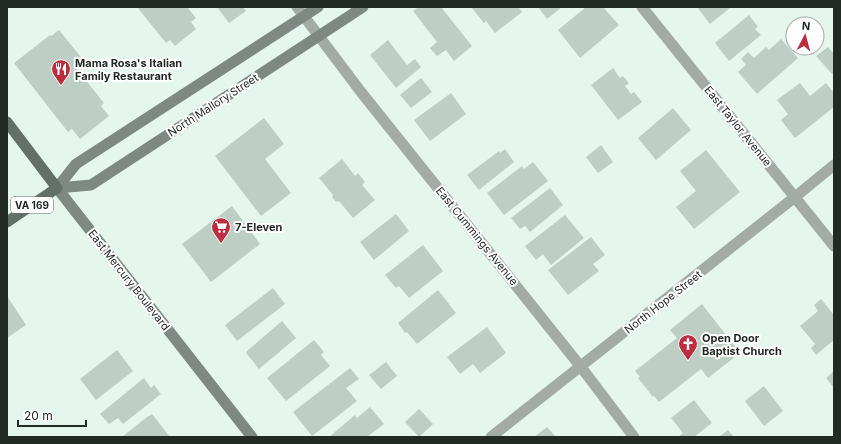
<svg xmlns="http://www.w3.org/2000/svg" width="841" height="444" font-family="Inter,sans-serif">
<rect width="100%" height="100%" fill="#e5f6ed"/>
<!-- building -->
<path fill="#bdcec5" d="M137,7H187L196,18L191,22L196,29L175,46L170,40L166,43Z
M217,7H243L246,11L229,23Z
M419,7H441L472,46L454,61L446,50L437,56L430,48L437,42L413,11Z
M471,7H518L522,12L495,33L486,21L484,23Z
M538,7H562L547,19Z
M586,7H603L619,25L580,58L558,30Z
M697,7H731L710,24Z
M749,15L758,27L755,29L761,35L729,61L715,43Z
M59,30L85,62L76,68L104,103L101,106L109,116L80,139L72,129L68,132L14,63L50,35L51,36Z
M781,39L798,58L757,94L738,72L746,65L741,59L748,52L754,58L766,47L769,50Z
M388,40L407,65L415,59L421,67L396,88L370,55Z
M828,47L834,54V73L832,74L816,56Z
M613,68L620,78L623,76L629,83L625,86L631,94L634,92L642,102L618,120L591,85Z
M421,78L432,92L411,108L400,95Z
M800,83L810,96L826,83L834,93V107L795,138L781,120L788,114L777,100Z
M451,93L466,114L430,141L414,120Z
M673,108L691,130L656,160L638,138Z
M264,118L284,144L265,159L291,193L261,216L215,156Z
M601,145L613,162L598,173L586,157Z
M505,149L514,162L479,190L467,175L499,151L500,153Z
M706,150L740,192L694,229L676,207L696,191L680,171Z
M342,159L355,176L358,173L365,182L362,185L375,200L353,218L339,201L336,202L332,197L333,195L319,178Z
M533,162L548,181L504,215L487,193L522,166L524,169Z
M550,188L563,205L530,232L525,226L520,229L511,218Z
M232,206L260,244L211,282L182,244Z
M396,214L409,231L374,260L360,242Z
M565,215L584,238L551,265L543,254L536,260L525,246Z
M591,237L605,255L593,264L599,271L568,295L548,270Z
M423,245L443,271L409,298L399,286L396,288L385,275Z
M273,288L285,304L237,341L225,325Z
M438,290L456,313L417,344L407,332L405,333L398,323Z
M7,296L26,325L7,338Z
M821,299L834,315V340L816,355L811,348L815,344L800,326L818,311L814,305Z
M702,304L740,353L708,378L701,369L659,402L654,396L653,397L638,378L640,377L635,371L677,338L670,330Z
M282,321L296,338L259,369L246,353L247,351Z
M487,327L506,353L480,373L473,364L460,374L447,357Z
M314,340L324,352L321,355L330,366L286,401L267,378Z
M117,350L133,371L96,400L80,379Z
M386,362L397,376L381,389L369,375Z
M350,368L359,379L346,388L357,401L312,436L293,412Z
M834,371V388L826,378Z
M144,378L151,388L154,385L161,394L123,424L118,418L109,424L100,414Z
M764,386L783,411L764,426L745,401Z
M694,400L712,423L694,437H678L683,433L671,418Z
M370,407L384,424L367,437H329L355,415L357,418Z
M419,409L433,424L419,437L405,422Z
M152,414L170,437H122L147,417Z
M547,427L556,437H534Z
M728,430L734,437H719Z"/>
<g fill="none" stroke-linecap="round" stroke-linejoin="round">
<!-- minor -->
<path stroke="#a3aba7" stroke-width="11" d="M297,7L361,92L581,367L634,437
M642,7L834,246
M491,437L795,197L834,165"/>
<!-- secondary -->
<path stroke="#7e8983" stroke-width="11" d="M57,188L91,185L363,7
M57,188L76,164L318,7
M57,188L252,437"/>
<!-- primary -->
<path stroke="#637069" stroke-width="11" d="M7,122L57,188L7,222"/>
</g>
<!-- icons -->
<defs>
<symbol id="restaurant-pin" viewBox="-11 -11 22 30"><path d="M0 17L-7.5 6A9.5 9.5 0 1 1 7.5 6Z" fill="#bd2d40" stroke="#fefefe"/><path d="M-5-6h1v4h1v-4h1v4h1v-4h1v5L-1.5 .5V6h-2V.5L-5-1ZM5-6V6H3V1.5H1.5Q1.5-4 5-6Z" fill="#fff"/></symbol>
<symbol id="supermarket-pin" viewBox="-11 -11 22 30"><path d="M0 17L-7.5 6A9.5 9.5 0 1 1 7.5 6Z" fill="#bd2d40" stroke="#fefefe"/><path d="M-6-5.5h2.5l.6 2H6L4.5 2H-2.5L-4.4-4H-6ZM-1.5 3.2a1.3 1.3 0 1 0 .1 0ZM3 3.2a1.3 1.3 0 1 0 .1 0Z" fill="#fff"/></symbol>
<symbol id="church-pin" viewBox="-11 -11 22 30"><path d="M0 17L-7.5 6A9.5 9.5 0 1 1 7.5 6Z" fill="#bd2d40" stroke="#fefefe"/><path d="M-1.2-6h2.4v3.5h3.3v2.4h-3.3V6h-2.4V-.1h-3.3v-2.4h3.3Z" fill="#fff"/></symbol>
</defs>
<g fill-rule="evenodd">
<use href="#restaurant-pin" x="50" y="58" width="22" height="30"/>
<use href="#supermarket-pin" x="210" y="216" width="22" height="30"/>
<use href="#church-pin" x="677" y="333" width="22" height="30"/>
</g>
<g text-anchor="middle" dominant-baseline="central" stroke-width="4" stroke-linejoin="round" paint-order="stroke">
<!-- shield labels -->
<rect fill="#fefefe" stroke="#656a67" stroke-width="1" x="11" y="197" width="42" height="16" rx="3"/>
<g font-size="10" font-weight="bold" fill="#232a26">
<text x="32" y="205">VA 169</text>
</g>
<!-- poi labels -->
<g font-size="11" font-weight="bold" fill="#232a26" stroke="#fefefe" text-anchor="start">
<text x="75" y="63">Mama Rosa's Italian<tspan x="75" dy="13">Family Restaurant</tspan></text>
<text x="235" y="227">7-Eleven</text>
<text x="702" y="338">Open Door<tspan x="702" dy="13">Baptist Church</tspan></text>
</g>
<!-- street labels -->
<g font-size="11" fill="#232a26" stroke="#fefefe">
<text transform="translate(213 105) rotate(-33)">North Mallory Street</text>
<text transform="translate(738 126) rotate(51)">East Taylor Avenue</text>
<text transform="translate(477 236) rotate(51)">East Cummings Avenue</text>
<text transform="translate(129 280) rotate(52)">East Mercury Boulevard</text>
<text transform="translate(663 302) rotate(-38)">North Hope Street</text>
</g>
</g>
<!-- border -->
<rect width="841" height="444" fill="none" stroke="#232a26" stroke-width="16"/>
<!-- north arrow -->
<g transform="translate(805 36) rotate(6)"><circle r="19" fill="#fefefe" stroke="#a6a9a8"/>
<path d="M0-3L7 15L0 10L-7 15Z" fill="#bd2d40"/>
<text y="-6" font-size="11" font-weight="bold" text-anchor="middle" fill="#232a26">N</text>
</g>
<!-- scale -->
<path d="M18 420v6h68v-6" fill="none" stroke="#232a26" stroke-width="2"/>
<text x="24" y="420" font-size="12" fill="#232a26" stroke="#fefefe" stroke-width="3" paint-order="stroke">20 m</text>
</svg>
